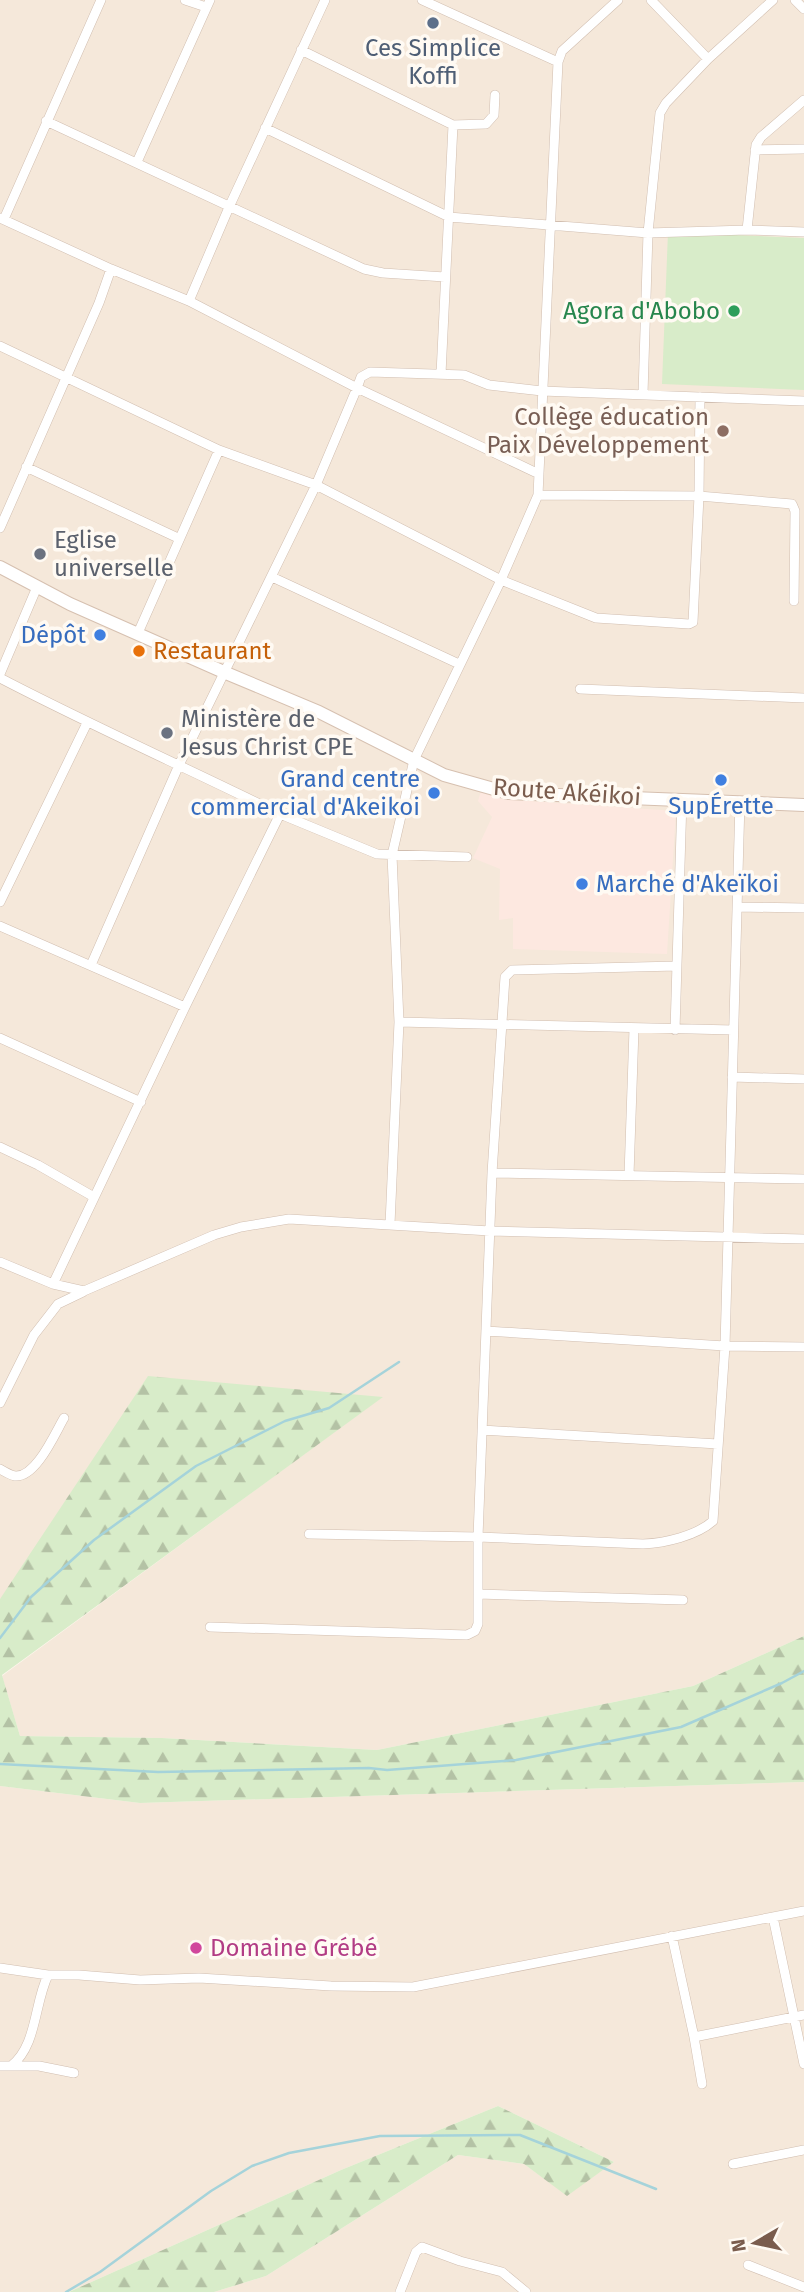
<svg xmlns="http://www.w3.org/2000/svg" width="804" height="2292" font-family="'Fira Sans',sans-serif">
<defs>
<pattern id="forest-firs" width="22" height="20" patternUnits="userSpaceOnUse" patternTransform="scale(1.75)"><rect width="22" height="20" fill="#d8ecc9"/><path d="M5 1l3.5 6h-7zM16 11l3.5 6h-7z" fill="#b4c2a5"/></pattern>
</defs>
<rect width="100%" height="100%" fill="#fdf6ec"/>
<!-- residential -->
<path fill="#f5e8da" d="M0,0H804V1636L693,1686L377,1750L162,1738L20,1736L2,1676L382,1397L0,1599Z
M804,1782V2292H214L266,2276L458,2155L524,2164L567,2195L614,2162L498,2106L341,2170L69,2292H0V1786L140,1803Z"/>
<!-- commercial -->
<path fill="#fde8e0" d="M482,788L502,799L676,811L667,954L513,949V918L499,920L500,869L473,858L492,817L478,801Z"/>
<!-- forest -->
<path fill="url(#forest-firs)" d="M148,1376L383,1397L2,1675L20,1736L162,1738L377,1750L693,1686L804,1636V1782L140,1803L0,1786V1599Z
M498,2106L614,2162L567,2196L524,2164L458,2155L266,2276L214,2292H69L341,2170Z"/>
<!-- park -->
<path fill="#d8ecc9" d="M668,232L804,238V390L662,384Z"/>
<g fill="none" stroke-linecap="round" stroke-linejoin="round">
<!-- stream -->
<path stroke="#a5d3da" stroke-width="2.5" d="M0,1638L31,1597L94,1540L196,1466L285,1421L329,1408L399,1362
M0,1764L158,1772L369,1768L387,1770L516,1760L681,1727L782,1683L804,1671
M66,2292L100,2272L211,2191L252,2166L289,2153L380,2136L520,2135L656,2189"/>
<defs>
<path id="street" d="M185,0L206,7
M422,0L558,62
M651,0L708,59L773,0
M795,0L804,9
M301,50L453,125L441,374
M46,121L364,269L383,273L445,277
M453,125L486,124L494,115L495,95
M265,128L449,217L648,233L747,230L804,232
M755,150L804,149
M137,162L210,0
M0,218L111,269L189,301L357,388L316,485L179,765L91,965
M4,219L101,0
M747,230L756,145L761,137L804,100
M189,301L230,205L325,0
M0,346L219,450L316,485L501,580L596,618L689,624L693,622L699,496L700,397
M643,394L648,233L660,113L666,103L708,59
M26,467L178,538
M539,474L357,388L361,377L370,372L464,375L489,385L542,391L804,401
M538,495L699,496L792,504L795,511L794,601
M0,528L99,303L111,269
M272,577L459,664
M138,633L219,450
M0,674L37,587
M0,678C92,726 187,768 280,814L185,1007L53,1284
M580,689L804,698
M280,814L377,854L467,857
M0,902L87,723
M737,907L804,908
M0,926L185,1007
M399,1022L733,1030
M675,1030L682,799
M0,1038L141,1102
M732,1077L804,1079
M0,1147L38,1165L94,1197
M492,1173L804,1179
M629,1175L634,1029
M390,1224L399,1022L392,855L414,760L501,580L538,495L558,62L562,51L618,0
M0,1262L53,1284L84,1291L214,1235L241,1227L289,1219L490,1231L804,1239
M486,1331L725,1346L804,1347
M0,1403L34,1335L58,1304L83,1292
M482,1430L718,1444
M0,1469C5,1472 10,1475 15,1476C36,1478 55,1433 64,1418
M309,1534L478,1537L643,1544C665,1543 696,1536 713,1521L725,1346L740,801
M478,1594L683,1600
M210,1627L467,1635L475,1631L478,1624V1537L492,1173L505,977L512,970L677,966
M773,1917L804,2064
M672,1936L694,2037
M0,1968L48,1975
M0,2066H11C37,2046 34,2004 48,1975H79L140,1980L199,1978L331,1986L413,1987L804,1911
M11,2066H39L74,2073
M702,2084L694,2037L804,2015
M733,2164L804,2150
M748,2265L804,2287
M400,2292L416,2252L422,2247L460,2261L502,2272L526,2292"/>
<path id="secondary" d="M0,567L70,604L226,673L319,712L444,775L508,793L804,805"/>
</defs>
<!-- street casing -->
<use href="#street" stroke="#d1beb0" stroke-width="10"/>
<!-- secondary casing -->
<use href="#secondary" stroke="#d6c0b0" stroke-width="14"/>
<!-- street -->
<use href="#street" stroke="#fff" stroke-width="9"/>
<!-- secondary -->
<use href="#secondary" stroke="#fff" stroke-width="12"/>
</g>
<!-- markers -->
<circle fill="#5c6f8a" stroke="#fffaf3" stroke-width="2.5" cx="433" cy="23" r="7"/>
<circle fill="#2e9e5b" stroke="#fffaf3" stroke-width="2.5" cx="734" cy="311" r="7"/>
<circle fill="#8d6e63" stroke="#fffaf3" stroke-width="2.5" cx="723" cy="431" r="7"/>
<g fill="#6b7280" stroke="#fffaf3" stroke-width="2.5">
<circle cx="40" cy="554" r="7"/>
<circle cx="167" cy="733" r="7"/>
</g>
<g fill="#3f7fe0" stroke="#fffaf3" stroke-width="2.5">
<circle cx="100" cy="635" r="7"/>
<circle cx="721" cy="780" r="7"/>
<circle cx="434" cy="793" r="7"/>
<circle cx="582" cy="884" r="7"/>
</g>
<circle fill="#e8710a" stroke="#fffaf3" stroke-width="2.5" cx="139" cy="651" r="7"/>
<circle fill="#d1479c" stroke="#fffaf3" stroke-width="2.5" cx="196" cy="1948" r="7"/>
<g text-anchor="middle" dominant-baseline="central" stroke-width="7" stroke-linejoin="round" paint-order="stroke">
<!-- service labels -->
<g font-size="24" fill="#4e5e75" stroke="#fffaf3">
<text x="433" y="48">Ces Simplice<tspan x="433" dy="28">Koffi</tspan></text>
</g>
<!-- leisure labels -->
<g font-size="24" fill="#27864d" stroke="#fffaf3" text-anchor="end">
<text x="720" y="311">Agora d'Abobo</text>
</g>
<!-- education labels -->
<g font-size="24" fill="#785e54" stroke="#fffaf3" text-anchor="end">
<text x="709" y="417">Collège éducation<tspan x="709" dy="28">Paix Développement</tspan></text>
</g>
<!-- worship labels -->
<g font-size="24" fill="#5b616d" stroke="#fffaf3" text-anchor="start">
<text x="54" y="540">Eglise<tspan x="54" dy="28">universelle</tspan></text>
<text x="181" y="719">Ministère de<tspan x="181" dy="28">Jesus Christ CPE</tspan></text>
</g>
<!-- shop labels -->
<g font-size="24" fill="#366cbe" stroke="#fffaf3" text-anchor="end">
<text x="86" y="635">Dépôt</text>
<text x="420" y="779">Grand centre<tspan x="420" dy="28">commercial d'Akeikoi</tspan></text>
<text x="721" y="806" text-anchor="middle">SupÉrette</text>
<text x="596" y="884" text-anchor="start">Marché d'Akeïkoi</text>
</g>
<!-- food labels -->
<g font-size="24" fill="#c56008" stroke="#fffaf3" text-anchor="start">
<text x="153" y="651">Restaurant</text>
</g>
<!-- street labels -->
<g font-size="24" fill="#7a5c4d" stroke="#fffaf3">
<text transform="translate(567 792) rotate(4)">Route Akéikoi</text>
</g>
<!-- hotel labels -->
<g font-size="24" fill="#b23c85" stroke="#fffaf3" text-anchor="start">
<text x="210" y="1948">Domaine Grébé</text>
</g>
</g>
<!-- north arrow -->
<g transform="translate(755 2243) rotate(261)" stroke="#fffaf3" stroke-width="5" paint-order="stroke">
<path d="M0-5L12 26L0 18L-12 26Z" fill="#7a5c4d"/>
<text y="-10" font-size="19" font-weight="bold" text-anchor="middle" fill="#7a5c4d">N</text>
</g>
</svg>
